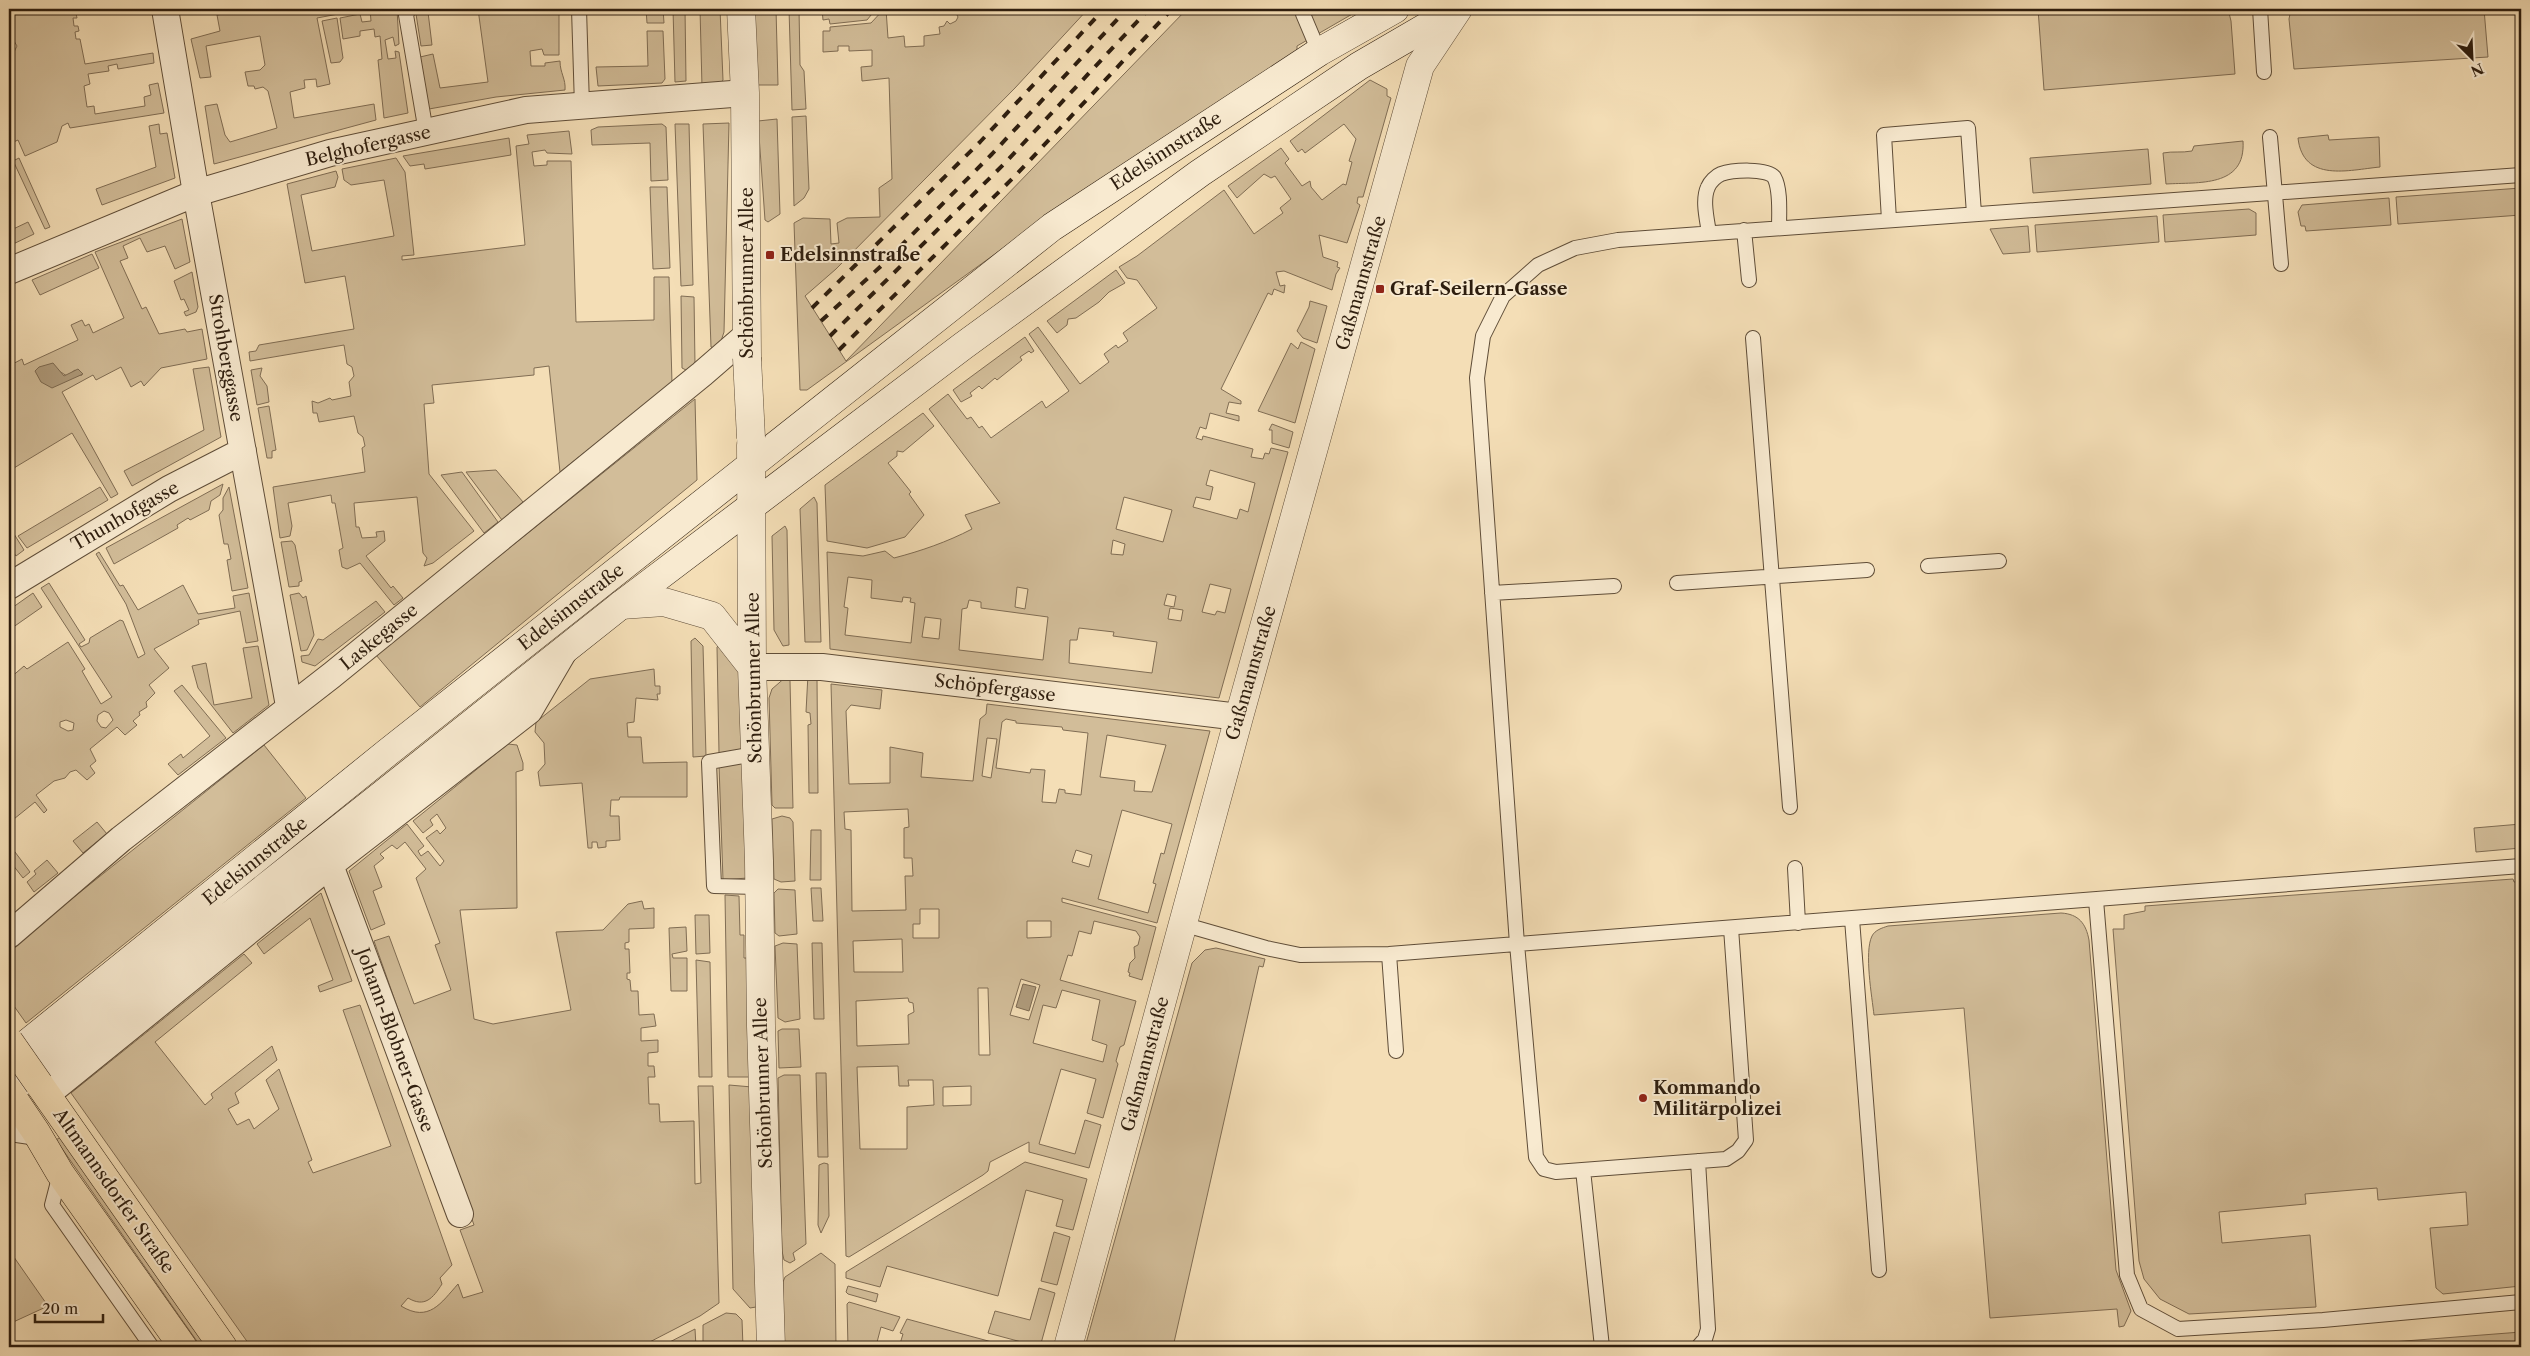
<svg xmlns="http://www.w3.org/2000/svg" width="2530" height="1356" font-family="'Libre Caslon Text',serif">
<rect width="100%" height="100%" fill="#f4deb6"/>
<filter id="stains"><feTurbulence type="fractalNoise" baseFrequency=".004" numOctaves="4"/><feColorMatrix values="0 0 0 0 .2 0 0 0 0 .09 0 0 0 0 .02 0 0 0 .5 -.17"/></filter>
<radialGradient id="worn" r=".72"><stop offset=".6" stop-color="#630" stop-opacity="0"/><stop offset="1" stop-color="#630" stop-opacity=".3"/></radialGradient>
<!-- green -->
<path fill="#d2bd99" stroke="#806d54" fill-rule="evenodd" d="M9,9H75L77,18H73L74,26H78L79,31L75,32L76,39H80L85,64L153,53L154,63L118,69L117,64L108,66L109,71L88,74L90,84L84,86L87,107L94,106L95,114L145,106L144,97L151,95L149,85L158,83L164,113L70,128L68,123L62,126L57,142L25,156L18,140L9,144V62L17,46L14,41L9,39Z
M253,9H365L317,18L330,84L317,87L316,79L304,80L305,88L290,92L294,118L374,104L376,120L214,164L205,106L217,104L225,135L230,142L277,128L268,91L263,87L255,89L254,86H248L245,72L260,70L265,65L260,36L206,46L211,77L200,78L191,39L220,31L217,15Z
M370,9H397L399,44L395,46L393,37L385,40L388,59L396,58L395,51L399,52L408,113L384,118L378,60L382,59L380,36L375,37L374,29L360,31V36L343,39L340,18L360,14L362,22L371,21Z
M418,9H453L428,12L432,45L421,46L416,14Z
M478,9H559V55H544L542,49L530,51L531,66H545V63L560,61C560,73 566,79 565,90L496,97L429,109L420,57L433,54L440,88L488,82Z
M646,9H663L664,23H647Z
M673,9H685L686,81L675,82Z
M700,9H720L723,80L719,86L702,87Z
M753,9H776L778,85H756Z
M789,9H799L800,65L804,71L806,109L792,110Z
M822,9H876L867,20L830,24L829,19L823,20Z
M884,9H886L888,38L904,36L905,47L924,46V36L940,34L939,27L944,26L947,21L950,24L956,21L958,17L955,11L946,13L943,9H1088L1015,88L836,269L805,296L846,361L1187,9H1361L1297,46V51L1071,199L807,390H800L794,223L803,218L830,219L831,244L839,243L837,223L847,218L880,217L879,188L892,179L889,78L862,81L861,67L872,66V50L849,51V46H838V51L823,52V31H830V27L871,23Z
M2038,9H2228L2231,21L2235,74L2044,90Z
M2291,9H2484L2488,57L2294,69L2289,19Z
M337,18L343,58L340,62L331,63L322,21Z
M647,31H663L665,79L662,83L598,86L596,67L648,66Z
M1370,80L1387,89V96L1391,98L1363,197H1358L1357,203L1360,205L1347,243L1319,235L1323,257L1338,262L1337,267L1340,268L1336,274L1332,290L1284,271L1276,272L1280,286L1285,285L1284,293L1274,289L1272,295L1268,293L1221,389L1241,401V404L1229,402L1226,413L1239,416V421L1210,413L1206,429L1200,427L1196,438L1202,440L1203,436L1253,449L1251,457L1263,459L1265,453L1269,454L1271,448L1288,452L1219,698L830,649L827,552L863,556L885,551L894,558C921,551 947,542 972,529L965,515L1000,503L929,409L948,394L967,419L971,417L979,428L982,426L991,438L1042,401L1046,408L1069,391L1029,334L1038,327L1080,384L1109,362L1104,354L1116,345L1118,348L1128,341L1123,333L1157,308L1137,280L1127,278L1119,267L1137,256L1224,190L1254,234L1283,213L1280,208L1291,199L1275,176L1271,178L1264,174L1237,198L1228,186L1281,148L1289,159L1285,163L1302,186L1310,181L1311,187L1322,200L1343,184L1346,185L1352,162L1349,161L1356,139L1344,124L1305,153L1302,149L1298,152L1290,141ZM1210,470L1255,483L1248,512L1240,509L1237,519L1193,507L1196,497L1210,500L1213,487L1206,485ZM1124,497L1172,510L1163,542L1116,529ZM1113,540L1125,544L1123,555L1111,554ZM848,577L872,580L871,598L902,602L903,597L911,598L910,602L915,603L911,643L845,635L848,608L844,607ZM1210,584L1231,589L1225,613L1217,611L1215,615L1202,612ZM1017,587L1028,589L1025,609L1015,607ZM1167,594L1176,596L1174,607L1164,605ZM969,600L981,602V608L1048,617L1043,660L959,650L962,609L967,608ZM1170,608L1183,610L1181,621L1168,619ZM925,617L941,619L939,639L922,637ZM1079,628L1114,632L1113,636L1157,642L1152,673L1069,663L1070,640H1077Z
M806,116L809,189L804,198L794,206L792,117Z
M777,119L780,214L768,222L765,220L758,121Z
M729,123L724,332L718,350L711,347L703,124Z
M159,124L160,134L167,133L175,178L102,205L96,189L156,167L149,126Z
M662,124L666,127L668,180L651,181L650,143L592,145L591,130L598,127Z
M675,124H689L693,285L681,286Z
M569,131L572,154L547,153L545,150L532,152L534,166L547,165V161H571L576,322L654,320V277H669L672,383L560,472L549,366L534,368V375L432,385L434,403L424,404L429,474L474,531L433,563L424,566L427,558L423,553L417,497L354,503L356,527H359L362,538L377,537L376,532L384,531L385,541L366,556L391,588L393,586L403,598L394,605L360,563L347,569L342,567L339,550L343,548L335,503H332L331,495L288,503L292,526L290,536L280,538L273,487L365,472L362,448L365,446L363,437L358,433L354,416L319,422L317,413H313L312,401L318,403L330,398L332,400L351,396L349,382L354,376L352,367L347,364L344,345L250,361L249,352L256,351L259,345L354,329L345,276L305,283L287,184L336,171L338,177L335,187L301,195L312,251L394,236L384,180L351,185L344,180L342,169L396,158L405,172L414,255L402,256V260L525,245L516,146L529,144L527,135Z
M2328,135L2329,140L2379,137L2380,167C2349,170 2303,183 2298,138Z
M509,138L511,155L425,169L424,164L410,166L403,156Z
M2243,141C2246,188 2198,182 2166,184L2163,153C2173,151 2181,153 2192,151L2194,146Z
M9,147L15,160L19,158L50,227L45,229L9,152Z
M2148,149L2151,184L2033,193L2030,158Z
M650,187H667L670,268L653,269Z
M2521,188V215L2398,224L2396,197Z
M2389,198L2391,225L2306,231L2305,226H2301L2298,212L2302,205Z
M2249,209L2256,213V235L2165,242L2163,215Z
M2157,216L2159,242L2037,252L2035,225Z
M182,219L190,262L175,269L165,246L147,252L140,238L123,246L128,258L120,261L142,309L146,307L159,334L185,329L187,332L202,329L207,359L161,368L144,386L141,381L131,387L121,367L96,380L93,375L62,392L118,494L111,498L72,433L9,471V366L22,359L24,365L78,340L71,325L82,320L85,326L89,324L93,333L124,318L95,252ZM75,370L82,375L40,380L59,371L67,376Z
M28,222L34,234L9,246V231Z
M2028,226L2030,252L2003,254L1990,229Z
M92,254L99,268L40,295L32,280Z
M1116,270L1125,283L1109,292L1099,302L1076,318L1068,319L1067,325L1057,333L1047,321Z
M192,272L198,307L196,312L186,316L184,312L189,310L184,299L181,300L174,281Z
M681,296L694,297L695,365L686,370L682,368Z
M1310,301L1327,306L1317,343L1303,338L1297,331L1309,307Z
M1025,337L1034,351L1031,353L1029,351L1020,357L1022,360L997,380L995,378L982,389L979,386L970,393L972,396L961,402L953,390Z
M1301,342L1315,349L1295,423L1258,411L1291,343L1298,349Z
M209,367L221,437L132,486L124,471L204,430L193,369Z
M262,368L260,376L267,386L269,402L257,405L251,370Z
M695,399L697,480L420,707L376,655Z
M269,406L276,450L272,451V458H267L258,408Z
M923,413L934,426L903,452L897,451V456L888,463L911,492L909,494L924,515L905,537L867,548L827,541L825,485Z
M1272,424L1293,432L1289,448L1272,443V430H1269Z
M496,470L523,502L502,520L466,472Z
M462,472L498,522L484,533L441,475Z
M223,484L220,495L211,501L209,510L190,520L188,518L177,525L178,528L114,564L106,548Z
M100,487L108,500L27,548L18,536Z
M229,487L248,588L232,591L227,560L231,559L228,544H224L219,515L223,510V498Z
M814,497L817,503L821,642H805L800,509Z
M9,526L24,550L16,556L9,545Z
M785,526L787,530L789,645L783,646L774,630L772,536Z
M292,541L295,545L302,581L299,582V586L289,587L281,542Z
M99,552L120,586L123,585L138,610L183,585L198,614L235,608L233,596L249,593L258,641L246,643L240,611L198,620L199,624L154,649L169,668L149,685L155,693L146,702L147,707L139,712L140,715L133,721L137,725L125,735L117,727L90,749L96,761L90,766L95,773L87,780L76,770L70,772L65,778L54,781L36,795L47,810L44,813L35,802L9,823V679L24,666L27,669L68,642L85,669L82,671L101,704L112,697L41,588L49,583L85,640L79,644L81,647L89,643L90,638L120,620L123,621L138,658L145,654L126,604L96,554ZM104,711L109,713L113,720L106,728L101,727L97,721L98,715ZM66,720L74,723L73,730L68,731L60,727V722Z
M33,593L42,607L9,630V610Z
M299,593L303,598L306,596L314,635L307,650L301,651L290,595Z
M376,601L385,612L315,666L302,662L301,656L309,655L318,639L323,640Z
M695,638L703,646L706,756L693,757L691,641Z
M724,640L739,663L744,749L719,753L717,647Z
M258,646L269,705L233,733L198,688L192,666L206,663L214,705L252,698L243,648Z
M654,669L655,686H660V694H657L658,700L636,698L634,722L627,723L628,737H641L643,763L687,762V797H620L619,800H611L610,816H619L620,840L606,841V847L598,848L597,842H592V848H588L582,783L540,786L538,772L545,764L544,743L535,732L536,722L590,679Z
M808,674L817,679L818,793H809L808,725L811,724L810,713L806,712Z
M787,676L790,681L793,808H775L772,805L769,698L772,689Z
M831,684L882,690L880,709L851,705L846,711L849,784L890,783V747L923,753L921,777L973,781L980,719L986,714L987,704L1210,731L1157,923L1062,898V902L1156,927L1142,980L1129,976L1130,973L1128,972L1130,963L1135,958L1134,947L1138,945L1140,937L1136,931L1094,921L1091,934L1079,931L1072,956L1068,955L1060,980L1136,1001L1124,1045L1120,1047L1116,1061L1118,1064L1103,1118L1087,1113L1096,1079L1061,1069L1039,1144L1075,1154L1085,1120L1101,1125L1089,1168L1029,1152V1142L990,1162L988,1171L983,1175L849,1257L846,1256ZM1006,719L1016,721V723L1062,727L1063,730L1088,733L1081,795L1065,793V790L1059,789L1056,803L1042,802L1045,770L1031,769L1030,773L996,768L1002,722ZM1107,735L1166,745L1152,792L1134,791L1135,781L1100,777ZM987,738L997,739L991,778L982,776ZM908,809L909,827L904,828V858H912L913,876H905L906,910L852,911L851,830L845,829L844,812ZM1122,810L1172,824L1164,854L1161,853L1153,883L1156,884L1148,913L1098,899ZM1076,850L1092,855L1089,867L1072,862ZM920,909H939V938H913V924H920ZM1027,921H1051V937L1027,938ZM902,939L903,972H854L853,941ZM1021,979L1040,985L1029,1020L1010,1015ZM978,988H988L990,1055H979ZM1062,990L1100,1000L1092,1040L1107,1045L1103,1062L1033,1043L1043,1005L1056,1008ZM908,998L909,1002L913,1003L914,1012L908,1015L909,1044L857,1046L856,1001ZM898,1066L899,1086H909L908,1080H933L934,1105L907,1107V1149H860L857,1067ZM971,1086V1105L943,1106V1087Z
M182,685L226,738L178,775L168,764L181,754L183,758L210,736L174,691Z
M508,744L517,745L523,763V770L516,772L517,908L460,910L474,1019L493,1024L571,1010L556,932L603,930L628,904L642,901L644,909L654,908V928L629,929V942L625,943V949H629L630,973H627V979L630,980L631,991H638L639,1015L654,1014L656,1026L641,1028V1041L658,1040V1052L648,1053V1066H654L655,1077H648L649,1104H659L660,1122L694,1121L695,1184L701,1183L698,1086H713L719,1303L700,1316L640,1347H251L71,1093L244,954L252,963L155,1042L205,1105L213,1098L211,1094L272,1046L277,1060L235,1093L239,1103L228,1109L237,1125L249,1119L254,1129L279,1109L266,1080L279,1069L312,1160L308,1162L313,1173L391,1146L343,1010L360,1005L452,1265L440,1278L442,1284C433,1298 425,1308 408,1298L401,1306C429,1323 441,1303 458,1284L463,1298L483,1292L460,1230L474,1225L374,941L389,936L414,1004L451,990L435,945L440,943L416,878L426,869L405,842L397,849L392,845L380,854L384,858L374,866L382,887L373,891L385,924L371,930L349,871L407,824L424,846L418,851L421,856L428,851L440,866L444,861L426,838L437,830L440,834L446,828L437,814L430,820L433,825L423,833L413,821Z
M264,745L306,798L26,1023L9,999V949Z
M743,763L747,878L723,880L719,765Z
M782,816L790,818L793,822L795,881L781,882L774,879L772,819Z
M97,822L107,834L83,853L73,841Z
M2521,824V848L2476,852L2474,828Z
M811,830H821V880H810Z
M9,844L30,872L23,878L9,860Z
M47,860L58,873L34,892L27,882L36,874L34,871Z
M2513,879L2514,882H2521V1286L2443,1294L2436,1288L2430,1228L2468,1225L2466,1192L2378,1200L2377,1188L2305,1194L2306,1204L2219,1212L2222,1243L2310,1235L2316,1307L2189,1314L2160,1299L2144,1279L2139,1261L2113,929H2124V915L2145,911V906Z
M811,888H821L823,921H813Z
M778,889L795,890L797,934L779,936L775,933L774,893Z
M321,893L352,981L320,992L318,986L333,980L310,918L264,954L257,944Z
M725,895L739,896L740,935H744V958H750L752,1077H728Z
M2061,913C2079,914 2086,924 2089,940L2116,1270L2131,1311L2124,1326L2119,1327L2117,1309L1990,1318L1964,1008L1874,1015C1872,997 1864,952 1872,936C1875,930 1882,928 1888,926Z
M695,915H709L710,953L696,954Z
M686,927L687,951L672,954L673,958H687V991H671L669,928Z
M783,943L797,944L800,1019L785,1022L778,1018L775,946Z
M812,943H822L824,1019H814Z
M1216,948L1265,959L1263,967L1259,966L1173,1347H1085L1192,963L1205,950Z
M696,960L710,962L712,1077H699Z
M782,1029H799L801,1067L779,1068L778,1031Z
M816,1073H826L828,1157H818Z
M784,1075H800L806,1244L793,1253L795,1260L790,1263L784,1260L782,1251L778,1078Z
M729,1085L752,1087L756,1307L750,1308L733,1289Z
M62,1136L210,1347H201L56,1140Z
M1025,1162L1087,1179L1073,1230L1056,1226L1063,1200L1026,1190L998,1296L887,1266L880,1287L846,1278V1272Z
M824,1163L828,1164L829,1216L821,1233L818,1225L819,1165Z
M1054,1232L1070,1237L1057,1285L1041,1281Z
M9,1250L48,1306L9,1324Z
M821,1253L835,1264L836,1347H787L784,1345L783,1282L785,1277Z
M848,1286L878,1294L876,1302L848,1294L846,1292Z
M1039,1288L1055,1293L1040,1347L988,1333L995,1311L1030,1320Z
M849,1302L900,1317L893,1331L881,1327L876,1346L879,1347H848L847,1304Z
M726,1313L736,1314L742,1320L743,1347H703V1325Z
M907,1319L992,1342L990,1347H899L903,1334L900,1333Z
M695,1329L696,1347H660Z
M2521,1332V1347H2327Z"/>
<!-- water -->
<path fill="#b09c7d" stroke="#7c6951" d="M53,363L64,376L78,369L83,374L52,388L41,382L35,371L39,367Z
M1023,984L1036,987L1029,1011L1016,1007Z"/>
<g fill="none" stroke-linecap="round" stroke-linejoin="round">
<defs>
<path id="service" d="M409,9L406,15L426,132
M579,9L582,106
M1303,9V14L1319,52
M2260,9L2264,72
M2270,137L2281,264
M1889,220L1884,135L1968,128L1974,214
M1744,230L1749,280
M1709,233C1707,219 1702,200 1708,187C1710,182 1716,176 1721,174C1732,170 1767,168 1774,177C1781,189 1779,214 1779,227
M1753,338L1790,807
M1928,566L1999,561
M1677,583L1867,570
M1492,593L1614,586
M755,754L709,762L714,886L759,887
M1795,868L1798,923
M2096,900L2127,1275L2141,1309L2178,1329L2323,1320L2521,1302
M1852,919L1879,1270
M1182,924L1266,948L1300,955L1389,954L2521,866
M1731,928L1746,1140L1738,1151L1726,1159L1556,1172L1544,1169L1536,1157L1517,944L1477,378L1483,336L1503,296L1538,265L1575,248L1618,240L2521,175
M1389,954L1396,1051
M1698,1161L1708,1329L1705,1339L1698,1347
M1583,1170L1602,1347
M60,1174L52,1205L152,1347"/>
<path id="minor" d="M165,9L196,193L289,706
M9,271L196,193L330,153L526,110L745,93
M9,586L169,489L243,451
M752,667H822L1239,717
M330,865L460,1214
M9,935L121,839L332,675L702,374L747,335
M46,1095L330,865L529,711L563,653
M9,1128L36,1132"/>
<path id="tertiary" d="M741,9L745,93L747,358
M751,445L752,667L759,861L761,1026L771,1347
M621,605L664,602L712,616L752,667
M1068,1347L1239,717L1420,66L1458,9"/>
<path id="secondary" d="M9,1058L388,752L1052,227L1319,52L1395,9
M9,1091L621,605L963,346L1200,173L1359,66L1457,9"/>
<path id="primary" d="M39,1084L223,1347
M9,1092L36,1132L60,1173L183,1347"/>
</defs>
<!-- service casing -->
<use href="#service" stroke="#5f4d38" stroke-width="16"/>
<!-- minor casing -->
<use href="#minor" stroke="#5f4d38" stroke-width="28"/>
<!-- tertiary casing -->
<use href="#tertiary" stroke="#5f4d38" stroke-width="29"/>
<!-- secondary casing -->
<use href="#secondary" stroke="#2d1d0e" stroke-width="29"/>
<!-- primary casing -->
<use href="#primary" stroke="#2d1d0e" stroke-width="29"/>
<!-- service -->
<use href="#service" stroke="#f8ead0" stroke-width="14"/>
<!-- minor -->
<use href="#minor" stroke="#f8ead0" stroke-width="26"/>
<!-- tertiary -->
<use href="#tertiary" stroke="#f8ead0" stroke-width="28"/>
<!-- secondary -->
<use href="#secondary" stroke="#f8ead0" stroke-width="28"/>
<!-- primary -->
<use href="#primary" stroke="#f4deb6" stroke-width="28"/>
<!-- rail -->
<path stroke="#2d1d0e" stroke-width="4" stroke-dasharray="9 9" stroke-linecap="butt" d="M812,308L980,142L1104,9
M821,321L880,267L992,154L1127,9
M830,336L1004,164L1149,9
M839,350L1015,176L1172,9"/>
<defs>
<path id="tertiary-bridge" d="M747,358L751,438"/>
<path id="primary-bridge" d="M9,1041L39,1084"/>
</defs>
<!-- tertiary-bridge casing -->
<use href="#tertiary-bridge" stroke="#5f4d38" stroke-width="29" stroke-linecap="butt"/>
<!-- primary-bridge casing -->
<use href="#primary-bridge" stroke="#2d1d0e" stroke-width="29" stroke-linecap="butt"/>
<!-- tertiary-bridge -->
<use href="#tertiary-bridge" stroke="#f8ead0" stroke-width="28"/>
<!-- primary-bridge -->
<use href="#primary-bridge" stroke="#f4deb6" stroke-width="28"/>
</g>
<!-- markers -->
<g fill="#8f2418" stroke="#f8ead0" stroke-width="2">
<rect x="765" y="250" width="10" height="10" rx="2.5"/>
<rect x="1375" y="284" width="10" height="10" rx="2.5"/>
<circle cx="1643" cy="1098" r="5"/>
</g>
<g text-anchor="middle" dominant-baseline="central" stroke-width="4" stroke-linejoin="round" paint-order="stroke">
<!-- street labels -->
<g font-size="18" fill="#2d1d0e" stroke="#f8ead0">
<text transform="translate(368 146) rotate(-13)">Belghofergasse</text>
<text transform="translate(1166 151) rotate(-33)">Edelsinnstraße</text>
<text transform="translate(747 273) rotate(-90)">Schönbrunner Allee</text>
<text transform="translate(1361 283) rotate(-74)">Gaßmannstraße</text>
<text transform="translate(226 358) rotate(80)">Strohberggasse</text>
<text transform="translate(125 516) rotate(-30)">Thunhofgasse</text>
<text transform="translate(571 607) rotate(-38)">Edelsinnstraße</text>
<text transform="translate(379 637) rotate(-39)">Laskegasse</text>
<text transform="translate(1251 673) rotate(-74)">Gaßmannstraße</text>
<text transform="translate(754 678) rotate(-91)">Schönbrunner Allee</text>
<text transform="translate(995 688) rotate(7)">Schöpfergasse</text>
<text transform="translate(255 861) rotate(-39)">Edelsinnstraße</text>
<text transform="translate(395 1040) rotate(70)">Johann-Blobner-Gasse</text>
<text transform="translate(1145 1064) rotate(-75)">Gaßmannstraße</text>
<text transform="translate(763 1083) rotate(-92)">Schönbrunner Allee</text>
<text transform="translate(114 1191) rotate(55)">Altmannsdorfer Straße</text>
</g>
<!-- poi labels -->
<g font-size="18" font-weight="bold" fill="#2d1d0e" stroke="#f8ead0" text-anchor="start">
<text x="780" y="255">Edelsinnstraße</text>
<text x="1390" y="289">Graf-Seilern-Gasse</text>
<text x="1653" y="1088">Kommando<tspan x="1653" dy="21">Militärpolizei</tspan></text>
</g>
</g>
<!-- margin -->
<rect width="2530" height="1356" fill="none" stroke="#f4deb6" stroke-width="30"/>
<rect x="10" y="10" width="2510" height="1336" fill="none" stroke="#2d1d0e" stroke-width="2.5"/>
<rect x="15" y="15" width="2500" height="1326" fill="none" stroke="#2d1d0e"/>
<!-- north arrow -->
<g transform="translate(2472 58) rotate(156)" stroke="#f8ead0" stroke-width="4" paint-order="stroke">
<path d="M0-4L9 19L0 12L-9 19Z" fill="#2d1d0e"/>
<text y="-8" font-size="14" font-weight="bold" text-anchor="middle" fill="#2d1d0e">N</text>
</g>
<!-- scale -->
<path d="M35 1314v8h68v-8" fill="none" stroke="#2d1d0e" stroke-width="2.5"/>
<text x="42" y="1314" font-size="15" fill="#2d1d0e" stroke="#f8ead0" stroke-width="4" paint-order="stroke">20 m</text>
<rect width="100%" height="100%" filter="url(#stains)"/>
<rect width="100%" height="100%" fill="url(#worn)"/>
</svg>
